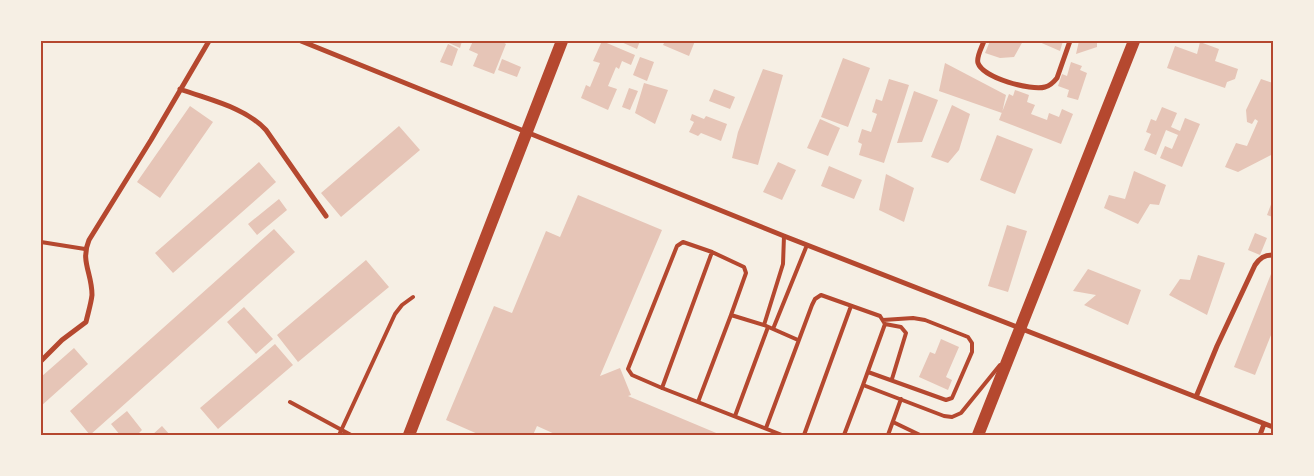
<svg xmlns="http://www.w3.org/2000/svg" width="1314" height="476" font-family="Spectral,serif">
<rect width="100%" height="100%" fill="#f6efe4"/>
<!-- building -->
<path fill="#e6c5b7" d="M449,41H462L460,48L449,43Z
M473,41H501L506,44L494,74L473,66L478,54L469,50Z
M602,41L635,55L631,65L622,61L619,69L616,67L608,86L617,89L608,110L581,98L586,85L590,87L600,63L593,61Z
M619,41H640L637,49Z
M665,41H695L689,56L663,45Z
M990,41H1023L1014,57L1000,58L985,53Z
M1037,41H1063L1060,51Z
M1079,41H1097V47L1076,54Z
M1200,42L1219,49L1215,61L1238,69L1235,79L1227,82L1225,88L1167,68L1175,46L1197,54Z
M448,44L458,49L452,66L440,62Z
M640,57L654,62L647,81L633,75Z
M843,58L870,68L848,127L821,117Z
M502,59L521,67L517,77L498,70Z
M1071,62L1082,66L1080,70L1087,73L1078,100L1067,97L1069,90L1058,86L1062,74L1067,76Z
M945,63L1006,95L1002,113L939,91Z
M763,69L783,75L758,165L732,158L738,132Z
M889,79L909,85L884,163L859,155L862,144L858,142L862,129L871,132L877,114L872,112L876,99L882,101Z
M1261,79L1273,83V154L1238,172L1225,167L1236,143L1247,146L1258,121L1255,119L1252,124L1247,122L1246,110Z
M644,83L668,90L655,124L635,113Z
M629,88L638,91L630,110L622,107Z
M714,89L735,97L730,109L709,101Z
M1015,90L1029,95L1027,102L1035,105L1031,114L1047,120L1049,113L1059,117L1062,109L1073,114L1061,144L999,120L1009,94L1013,96Z
M914,91L938,100L922,142L897,143Z
M952,105L970,114L959,150L948,163L931,157Z
M190,106L213,122L160,198L137,182Z
M1162,107L1177,113L1171,127L1180,131L1185,118L1200,124L1182,167L1160,158L1165,146L1172,149L1178,135L1166,130L1156,155L1144,150L1151,134L1146,132L1151,119L1156,121Z
M692,114L704,119L706,116L727,124L721,141L701,133L698,136L689,132L694,122L690,120Z
M820,119L840,128L828,156L807,148Z
M399,126L420,150L341,217L321,193Z
M997,135L1033,149L1015,194L980,180Z
M259,162L276,182L173,273L155,253Z
M778,162L796,170L782,200L763,192Z
M829,166L862,180L854,199L821,186Z
M1134,171L1166,185L1159,205L1150,204L1138,224L1104,208L1109,195L1125,199Z
M886,174L914,188L904,222L879,210Z
M578,195L662,230L600,376L620,368L631,395L628,396L721,435H557L537,426L533,435H480L446,420L494,306L512,313L546,231L560,237Z
M279,199L287,210L257,235L248,224Z
M1273,199V217L1267,215Z
M1007,225L1027,231L1008,292L988,286Z
M274,229L295,252L90,435L70,411Z
M1255,233L1267,238L1260,255L1248,250Z
M1198,255L1225,263L1207,315L1169,295L1180,279L1190,280Z
M366,260L389,287L298,362L277,335Z
M1088,269L1141,290L1128,325L1084,305L1096,295L1073,291Z
M1273,269V330L1255,375L1234,367Z
M244,307L273,339L256,354L227,322Z
M941,339L959,347L946,377L952,380L948,390L919,377L930,352L935,354Z
M275,344L293,365L218,429L200,408Z
M74,348L88,364L41,406V377Z
M127,411L142,430L137,435H120L111,424Z
M162,426L170,435H152Z"/>
<g fill="none" stroke-linecap="round" stroke-linejoin="round">
<!-- service -->
<path stroke="#b5482f" stroke-width="4" d="M41,242L85,249
M885,324L901,327L906,333L892,379
M764,325L783,264L784,236
M773,329L807,245
M868,372L946,400L952,398L972,352V343L968,337L925,320L913,318L883,320
M662,388L712,252
M290,402L351,435
M698,402L731,315
M735,416L768,327
M893,422L920,435
M766,428L812,305L815,299L821,295L880,316L885,324L863,385
M339,435L395,314L402,305L413,297
M782,435L662,388L632,375L628,369L677,246L683,242L712,252L744,267L746,273L731,315L764,325L798,340
M804,435L851,306
M844,435L863,385L944,416L952,417L961,413L1000,365
M888,435L901,399"/>
<!-- minor -->
<path stroke="#b5482f" stroke-width="5" d="M301,41L784,236L1273,427
M984,41C982,47 976,57 978,63C983,78 1031,91 1045,87C1050,86 1053,83 1057,78L1070,41
M180,89C209,100 245,107 266,130L326,216
M41,361L62,340L86,322C88,313 91,304 92,295C92,273 80,261 89,240L151,140L209,41
M1196,397L1217,346L1255,265C1260,258 1264,255 1273,255
M1260,435L1264,424"/>
<!-- primary -->
<path stroke="#b5482f" stroke-width="12" d="M409,435L562,41
M978,435L1134,41"/>
</g>
<!-- border -->
<rect width="1314" height="476" fill="none" stroke="#f6efe4" stroke-width="85"/>
<rect x="42" y="42" width="1230" height="392" fill="none" stroke="#b5482f" stroke-width="2"/>
</svg>
